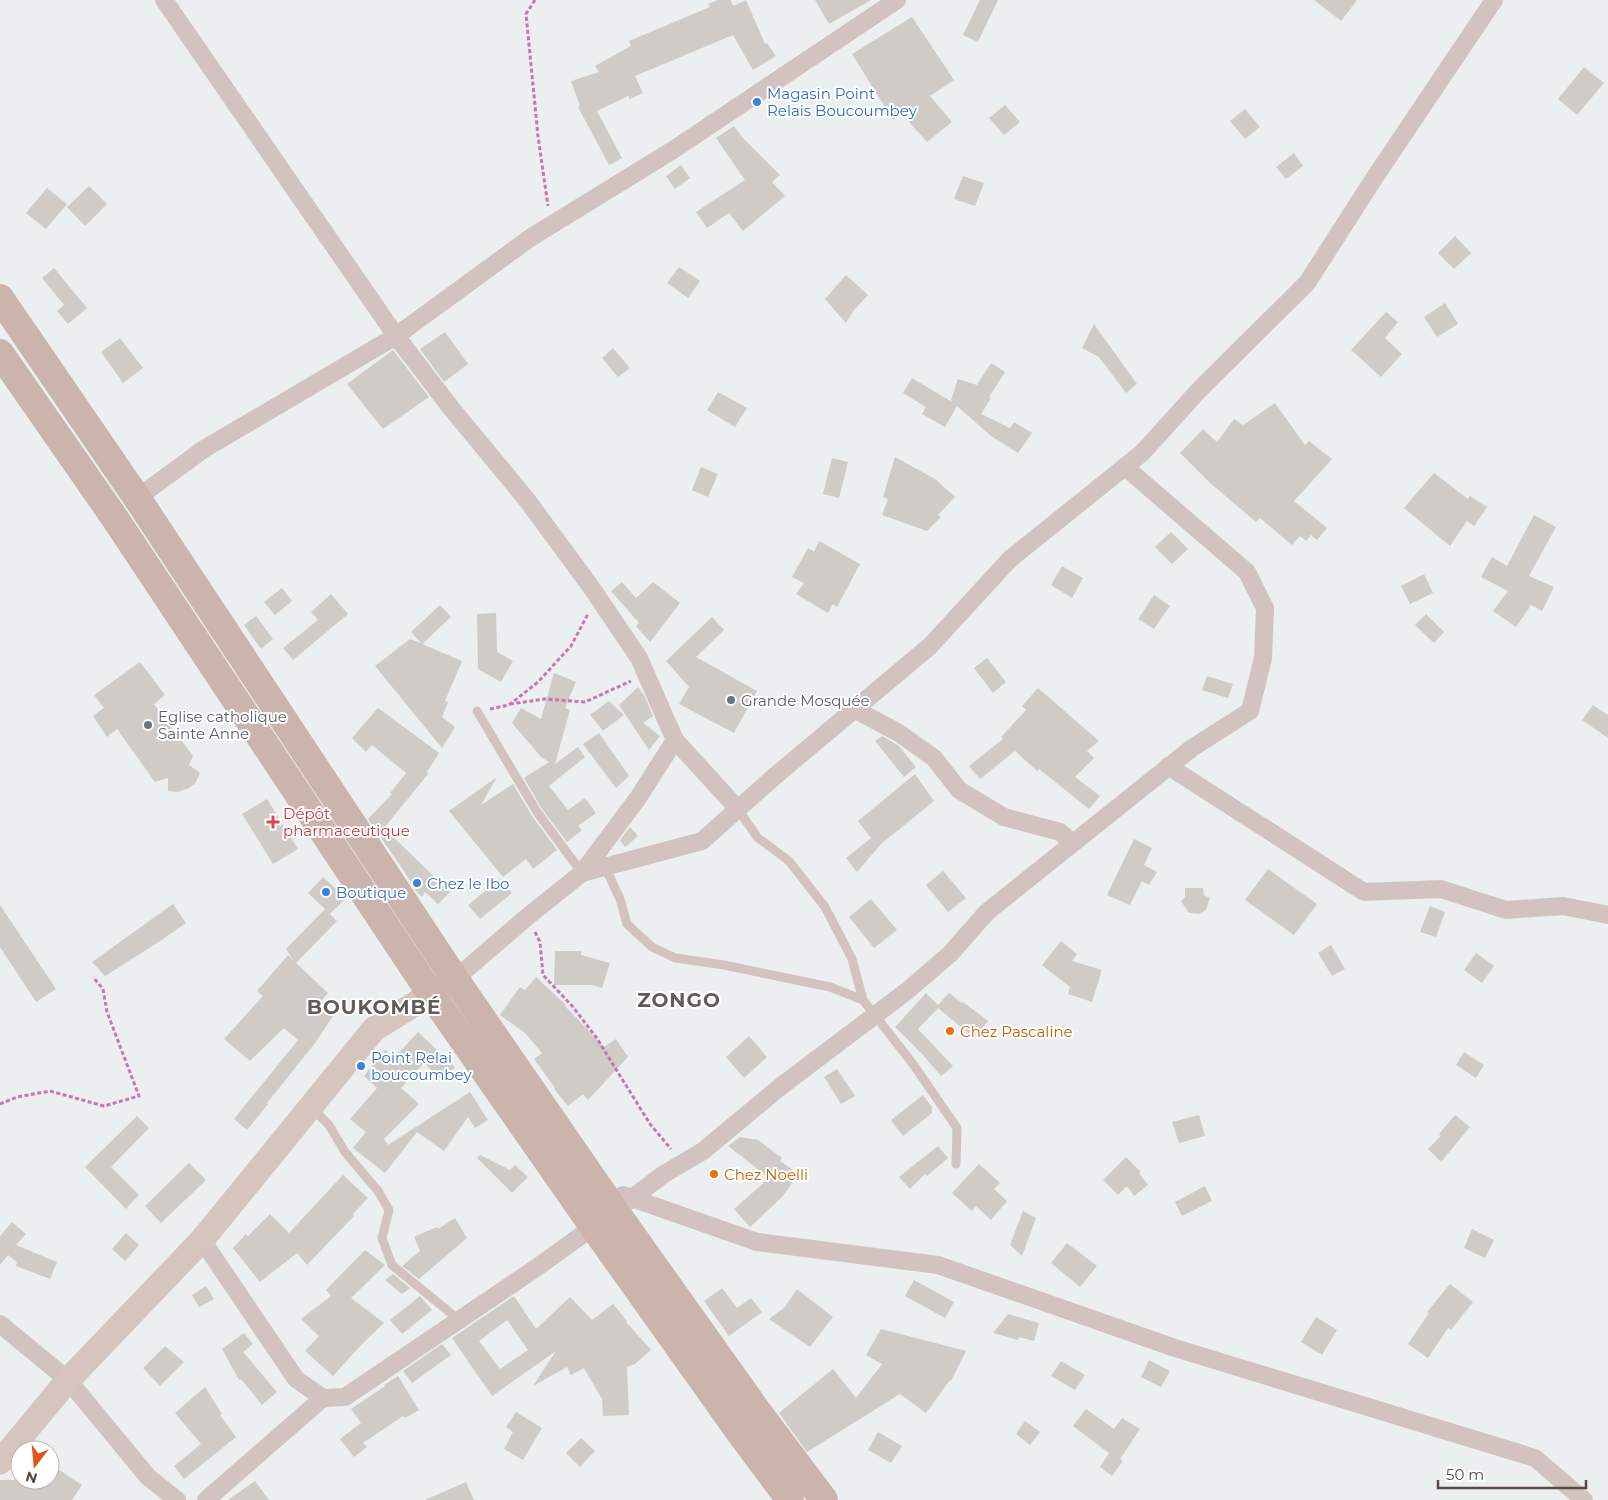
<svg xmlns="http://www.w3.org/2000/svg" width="1608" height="1500" font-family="Montserrat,sans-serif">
<rect width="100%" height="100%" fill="#ecefef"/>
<!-- building -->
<path fill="#cfcbc6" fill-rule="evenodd" d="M718,0H731L733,6L746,0L765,44L767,43L776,56L753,70L733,35L635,76L643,93L630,99L628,96L597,111L622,158L609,165L578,107L580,106L571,81L599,72L595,66L631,46L629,41L710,7L708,4Z
M815,0H871L829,24Z
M980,0H998L978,42L963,35Z
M1314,0H1357L1341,21Z
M912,17L954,80L930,96L952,122L927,142L902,114L893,120L852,54Z
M1584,67L1604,83L1577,115L1558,99Z
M1005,105L1020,122L1004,135L989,118Z
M1245,109L1260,127L1245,139L1230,121Z
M734,126L742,137L780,175L772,182L785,196L743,231L729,213L707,228L696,212L745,180L716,138Z
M1294,153L1303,166L1286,179L1276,167Z
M681,165L690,178L675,189L666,176Z
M963,176L984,183L975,206L954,199Z
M89,186L107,204L85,226L67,207Z
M47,188L67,204L46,229L26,213Z
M1455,236L1471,253L1454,269L1438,253Z
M679,267L700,281L688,298L667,283Z
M54,268L87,308L68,324L57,311L64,305L42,278Z
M846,275L868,295L854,310L846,323L825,299Z
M1445,303L1458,324L1437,337L1424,317Z
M1386,312L1398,322L1385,338L1402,354L1381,377L1351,350Z
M1094,324L1137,384L1126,393L1099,357L1082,348Z
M445,332L468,364L444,382L420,349Z
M120,338L143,368L123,383L101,352Z
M613,348L630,368L618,377L602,358Z
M393,350L429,397L383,429L347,384Z
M991,363L1005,372L989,397L991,398L981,414L1010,428L1014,422L1032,433L1018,453L991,436L957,406L945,427L922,414L926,407L903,393L912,378L952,402L951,400L958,379L977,385Z
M718,392L747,408L735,427L707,410Z
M1275,403L1305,445L1309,441L1332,459L1294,501L1327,528L1317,540L1311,535L1306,541L1300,536L1292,545L1260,518L1256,522L1209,482L1180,453L1203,429L1217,442L1234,419L1243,425Z
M895,457L935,479L955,497L938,515L941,517L927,531L882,515L888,499L883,497Z
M832,458L848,462L839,498L823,494Z
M701,467L718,474L708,497L692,490Z
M1434,473L1468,499L1470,496L1487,507L1474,526L1467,521L1450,546L1404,508Z
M1534,515L1556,527L1529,576L1554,587L1542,611L1531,605L1516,627L1493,611L1508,591L1481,577L1492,557L1507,566Z
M1171,532L1188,549L1172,564L1155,547Z
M819,541L860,564L837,607L833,604L828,613L796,594L804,583L792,577L808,548L814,552Z
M1062,566L1083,578L1072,598L1051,585Z
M1424,574L1433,593L1410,604L1401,586Z
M622,582L636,598L653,582L680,603L650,642L636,626L639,623L611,591Z
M282,588L292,601L275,615L264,602Z
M331,594L348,614L293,660L283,648L318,620L311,612Z
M1154,595L1170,606L1154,629L1138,619Z
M440,605L451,617L422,644L462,661L445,701L448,702L442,717L455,727L442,748L375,666L410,639L421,643L411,632Z
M496,613L497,652L513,661L501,682L478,669L477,614Z
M1426,614L1444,632L1434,643L1415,625Z
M256,616L273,639L261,649L244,625Z
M712,617L724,630L696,657L757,691L734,733L679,704L689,687L666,661Z
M987,658L1006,682L993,693L974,668Z
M140,662L165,695L154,704L193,756L189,765L200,773L195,784L187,789L178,792L168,791V778L155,782L117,729L107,737L93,716L104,708L94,695Z
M554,673L576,682L565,708L570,710L555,764L578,747L585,757L549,786L568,810L585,798L596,813L578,826L582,830L567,842L542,809L524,778L549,762L541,757L512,723L521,708L541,719Z
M1207,676L1233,684L1228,698L1202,690Z
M638,687L645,697L653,716L643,723L660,736L649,750L619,705Z
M1038,688L1099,741L1087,751L1094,758L1075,777L1100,796L1089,809L1039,769L1037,771L1015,751L980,779L969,766L1003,739L1001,737L1026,710L1022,706Z
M609,701L624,715L603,731L590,715Z
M1593,705L1608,715V738L1582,720Z
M378,708L439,753L427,772L428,774L384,828L450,892L438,904L425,892L422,897L416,891L404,871L368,819L392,794L390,793L406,773L372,745L366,752L352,738Z
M599,733L629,776L616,788L583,744Z
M882,736L899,746L916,767L904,777L875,741Z
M915,774L934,801L881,844L857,872L846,858L871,838L858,821Z
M497,777L481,805L513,784L532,816L557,850L533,869L526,859L503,877L449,811Z
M267,799L298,849L273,864L242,814Z
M630,827L638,836L625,847L620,840Z
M1134,839L1152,848L1144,865L1157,872L1149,885L1142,881L1130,905L1107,895Z
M1268,869L1317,904L1294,935L1245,900Z
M943,871L966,898L948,912L926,885Z
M323,877L346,898L330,914L337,921L296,963L328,993L318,1005L333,1016L315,1043L267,1103L268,1104L247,1130L234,1119L298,1040L284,1028L250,1061L224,1039L263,996L257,991L288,955L294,961L286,949L325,909L308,893Z
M500,879L512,893L480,919L468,905Z
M1185,888H1203L1204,895L1210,898L1206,910L1200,914L1189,913L1181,901L1185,897Z
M871,899L897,930L874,948L849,917Z
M173,904L186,923L157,943L105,976L92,962Z
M0,905L56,989L36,1002L0,947Z
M1430,906L1445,912L1436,937L1420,932Z
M1061,941L1077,954L1072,961L1102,970L1092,1002L1068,994L1070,987L1042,965Z
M1331,945L1345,969L1332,976L1318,953Z
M555,951H581V955L610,963L602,988L592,985H554Z
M1476,953L1494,966L1482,983L1464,970Z
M536,977L566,1005L565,1006L604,1047L616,1039L628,1057L588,1100L583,1094L568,1106L554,1089L555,1088L534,1059L542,1053L525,1033L500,1015L520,987L525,990Z
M926,993L938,1005L949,993L962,1003L963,1002L988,1021L974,1038L938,1008L918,1029L953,1066L941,1076L923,1055L895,1027Z
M418,1032L455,1067L442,1080L424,1063L401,1088L419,1104L384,1139L388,1145L470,1092L488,1120L475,1128L468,1117L444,1151L417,1132L385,1173L353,1148L366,1132L350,1119L377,1088L364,1076L385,1050L394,1058Z
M749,1036L767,1057L744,1078L726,1057Z
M1464,1052L1484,1065L1476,1078L1456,1065Z
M837,1069L855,1096L841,1104L824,1077Z
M923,1095L932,1107V1113L903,1136L891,1120Z
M1199,1115L1205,1136L1179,1143L1172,1122Z
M1455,1115L1470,1127L1441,1162L1428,1149L1441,1136L1439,1134Z
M137,1116L149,1128L111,1167L139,1195L126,1209L85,1167Z
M740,1137L758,1140L782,1158L780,1161L799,1174L782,1197L750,1227L734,1209L769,1178L728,1146Z
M938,1146L948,1158L927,1176L925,1174L910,1189L899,1177Z
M480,1155L510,1170L515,1165L528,1177L512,1193L477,1158Z
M1126,1157L1141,1172L1139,1173L1148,1185L1134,1196L1127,1186L1118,1195L1103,1180Z
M189,1163L206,1180L161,1223L145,1206Z
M979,1164L1000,1183L994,1189L1007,1201L991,1220L976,1206L972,1211L952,1193Z
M343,1175L368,1198L353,1214L354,1216L307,1265L297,1253L260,1282L233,1248L246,1234L248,1236L270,1214L289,1233Z
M1205,1186L1212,1201L1182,1216L1175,1202Z
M1023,1211L1036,1218L1022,1256L1010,1245Z
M455,1218L467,1238L419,1279L402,1266L420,1251L414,1237L437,1227L438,1229Z
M12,1222L26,1234L16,1245L57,1262L50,1279L16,1266L17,1262L8,1255L0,1265V1236Z
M1472,1229L1494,1240L1485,1258L1464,1248Z
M126,1233L139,1245L125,1261L112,1249Z
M1067,1243L1097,1266L1080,1287L1051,1263Z
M365,1250L385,1265L351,1298L384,1323L361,1345L333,1376L305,1351L319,1336L301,1319L331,1296L326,1290Z
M393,1274L410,1288L402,1294L385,1280Z
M914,1280L954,1302L945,1318L905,1296Z
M1450,1284L1473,1302L1451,1330L1448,1328L1428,1358L1408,1344L1429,1313L1427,1312Z
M206,1286L214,1299L199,1307L192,1295Z
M722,1288L737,1308L751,1298L762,1312L729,1336L704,1301Z
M797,1289L833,1317L810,1347L769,1319L784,1308Z
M420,1296L432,1310L402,1334L390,1320Z
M514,1296L536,1329L570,1297L592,1320L613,1304L627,1321L626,1322L651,1350L635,1364L627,1367L629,1415L603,1416L602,1399L584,1368L571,1375L567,1367L533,1386L556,1351L492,1396L452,1338ZM507,1320L528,1350L500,1369L479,1341Z
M1008,1314L1039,1323L1034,1341L1019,1337L1018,1340L993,1333Z
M1316,1317L1337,1330L1322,1355L1301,1342Z
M881,1329L966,1351L951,1381L950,1380L926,1413L900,1394L807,1452L779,1413L833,1369L856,1398L882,1364L866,1355Z
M244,1333L253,1344L243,1352L277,1392L262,1405L241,1379L239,1380L222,1349Z
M442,1344L451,1355L412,1383L403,1371Z
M165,1346L184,1362L160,1386L143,1368Z
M1149,1360L1170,1371L1161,1387L1141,1377Z
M1061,1361L1085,1375L1075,1390L1051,1376Z
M398,1376L419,1410L405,1418L403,1416L363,1443L367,1447L354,1457L340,1439L361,1423L351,1409L385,1386L384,1385Z
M205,1387L222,1414L220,1415L236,1437L184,1479L174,1466L201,1444L175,1413Z
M1086,1409L1114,1429L1122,1418L1140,1429L1120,1459L1123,1461L1112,1476L1100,1467L1109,1453L1073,1426Z
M516,1412L542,1428L523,1460L504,1449L513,1432L506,1427Z
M1025,1421L1040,1432L1030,1445L1016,1434Z
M878,1432L902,1446L891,1463L868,1450Z
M581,1438L595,1451L580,1467L566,1453Z
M50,1464L82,1485L72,1500H0V1480H50Z
M255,1481L269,1500H228Z
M466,1482L474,1500H425Z"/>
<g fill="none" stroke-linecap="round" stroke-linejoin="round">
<!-- path -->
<path stroke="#ca74b4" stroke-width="3" stroke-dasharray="4 2.5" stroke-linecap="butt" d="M535,0L526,14L538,136L548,206
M510,704L545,699L585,702L631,681
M490,709L509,705L538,682L571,646L588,614
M535,932L540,942L543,975L573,1007L596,1037L650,1124L671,1149
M0,1104L17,1097L50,1091L104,1106L139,1096L107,1012L103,989L93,977"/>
<!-- service -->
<path stroke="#d2c3c0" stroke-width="9" d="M477,711L537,812L582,873
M738,809L757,837L789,861L825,907L852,959L863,1000
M605,867L620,899L627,924L652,947L675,958L724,965L830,987L863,1000L913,1064L957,1128L956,1164
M311,1107L329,1125L345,1152L378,1191L389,1210L382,1238L392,1265L459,1320"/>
<!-- minor -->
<path stroke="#d2c3c0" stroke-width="18" d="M164,0L396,336L451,408L527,500L591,587L639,658L675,740L738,809
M137,498L204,449L396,336L530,238L673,150L897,0
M854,709L899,733L934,758L959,790L1004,817L1060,832L1073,843
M1168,766L1364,892L1441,889L1506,910L1563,906L1608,915
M582,873L638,798L675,740
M455,979L527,917L582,873L702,841L775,776L930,646L1010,559L1142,453L1200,389L1307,283L1375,177L1494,0
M623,1195L757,1242L938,1265L1175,1348L1535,1458L1584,1500
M615,1211L664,1174L703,1151L780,1087L907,991L950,954L987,912L1192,748L1250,711L1263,658L1265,608L1247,572L1125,467
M202,1240L296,1379L323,1398L345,1397L536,1268L593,1227
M0,1324L68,1380L148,1477L177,1500
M206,1500L323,1398"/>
<!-- secondary -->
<path stroke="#d6c5bf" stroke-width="25" d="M0,1462L68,1380L202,1240L374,1029L449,983"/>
<!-- primary -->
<path stroke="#cbb4ac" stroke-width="28" d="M0,298L137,498L455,979L615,1211L758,1412L824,1500
M0,353L114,517L433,997L597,1232L740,1433L790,1500"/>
</g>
<!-- markers -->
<g fill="#3f7fe0" stroke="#fff" stroke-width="2">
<circle cx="757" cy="102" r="5"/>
<circle cx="417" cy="883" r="5"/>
<circle cx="326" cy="892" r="5"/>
<circle cx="361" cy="1066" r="5"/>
</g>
<g fill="#6b7280" stroke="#fff" stroke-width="2">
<circle cx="731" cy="700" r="5"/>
<circle cx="148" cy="725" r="5"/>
</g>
<path fill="#e0444e" stroke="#fff" stroke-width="2" d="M270.5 814.5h5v5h5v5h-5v5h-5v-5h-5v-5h5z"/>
<g fill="#e8710a" stroke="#fff" stroke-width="2">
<circle cx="950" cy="1031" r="5"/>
<circle cx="714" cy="1174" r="5"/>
</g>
<g text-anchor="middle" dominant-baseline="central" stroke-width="4" stroke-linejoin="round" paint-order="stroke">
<!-- shop labels -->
<g font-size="15" fill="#366cbe" stroke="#fff" text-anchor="start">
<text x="767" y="93">Magasin Point<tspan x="767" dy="17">Relais Boucoumbey</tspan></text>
<text x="427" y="883">Chez le Ibo</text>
<text x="336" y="892">Boutique</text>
<text x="371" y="1057">Point Relai<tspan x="371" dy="17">boucoumbey</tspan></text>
</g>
<!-- worship labels -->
<g font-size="15" fill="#5b616d" stroke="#fff" text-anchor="start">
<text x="741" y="700">Grande Mosquée</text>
<text x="158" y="716">Eglise catholique<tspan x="158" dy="17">Sainte Anne</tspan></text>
</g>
<!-- health labels -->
<g font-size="15" fill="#be3a42" stroke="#fff" text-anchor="start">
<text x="283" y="813">Dépôt<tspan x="283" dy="17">pharmaceutique</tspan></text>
</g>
<!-- food labels -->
<g font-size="15" fill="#c56008" stroke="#fff" text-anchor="start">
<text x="960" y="1031">Chez Pascaline</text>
<text x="724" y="1174">Chez Noelli</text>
</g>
<!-- district labels -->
<g font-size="20" font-weight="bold" letter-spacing="1" fill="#615c59" stroke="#fff">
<text x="679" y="1000">ZONGO</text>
<text x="374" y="1007">BOUKOMBÉ</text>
</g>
</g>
<!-- north arrow -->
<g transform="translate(35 1465) rotate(196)"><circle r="24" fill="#ffffff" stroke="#bdb7b5"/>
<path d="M0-4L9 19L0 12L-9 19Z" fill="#d9581c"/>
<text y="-8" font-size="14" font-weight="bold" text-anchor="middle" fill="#594a45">N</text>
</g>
<!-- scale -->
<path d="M1438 1480v8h148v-8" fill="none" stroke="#594a45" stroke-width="2.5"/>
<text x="1446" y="1480" font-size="15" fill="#594a45" stroke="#ffffff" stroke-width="4" paint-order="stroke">50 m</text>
</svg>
